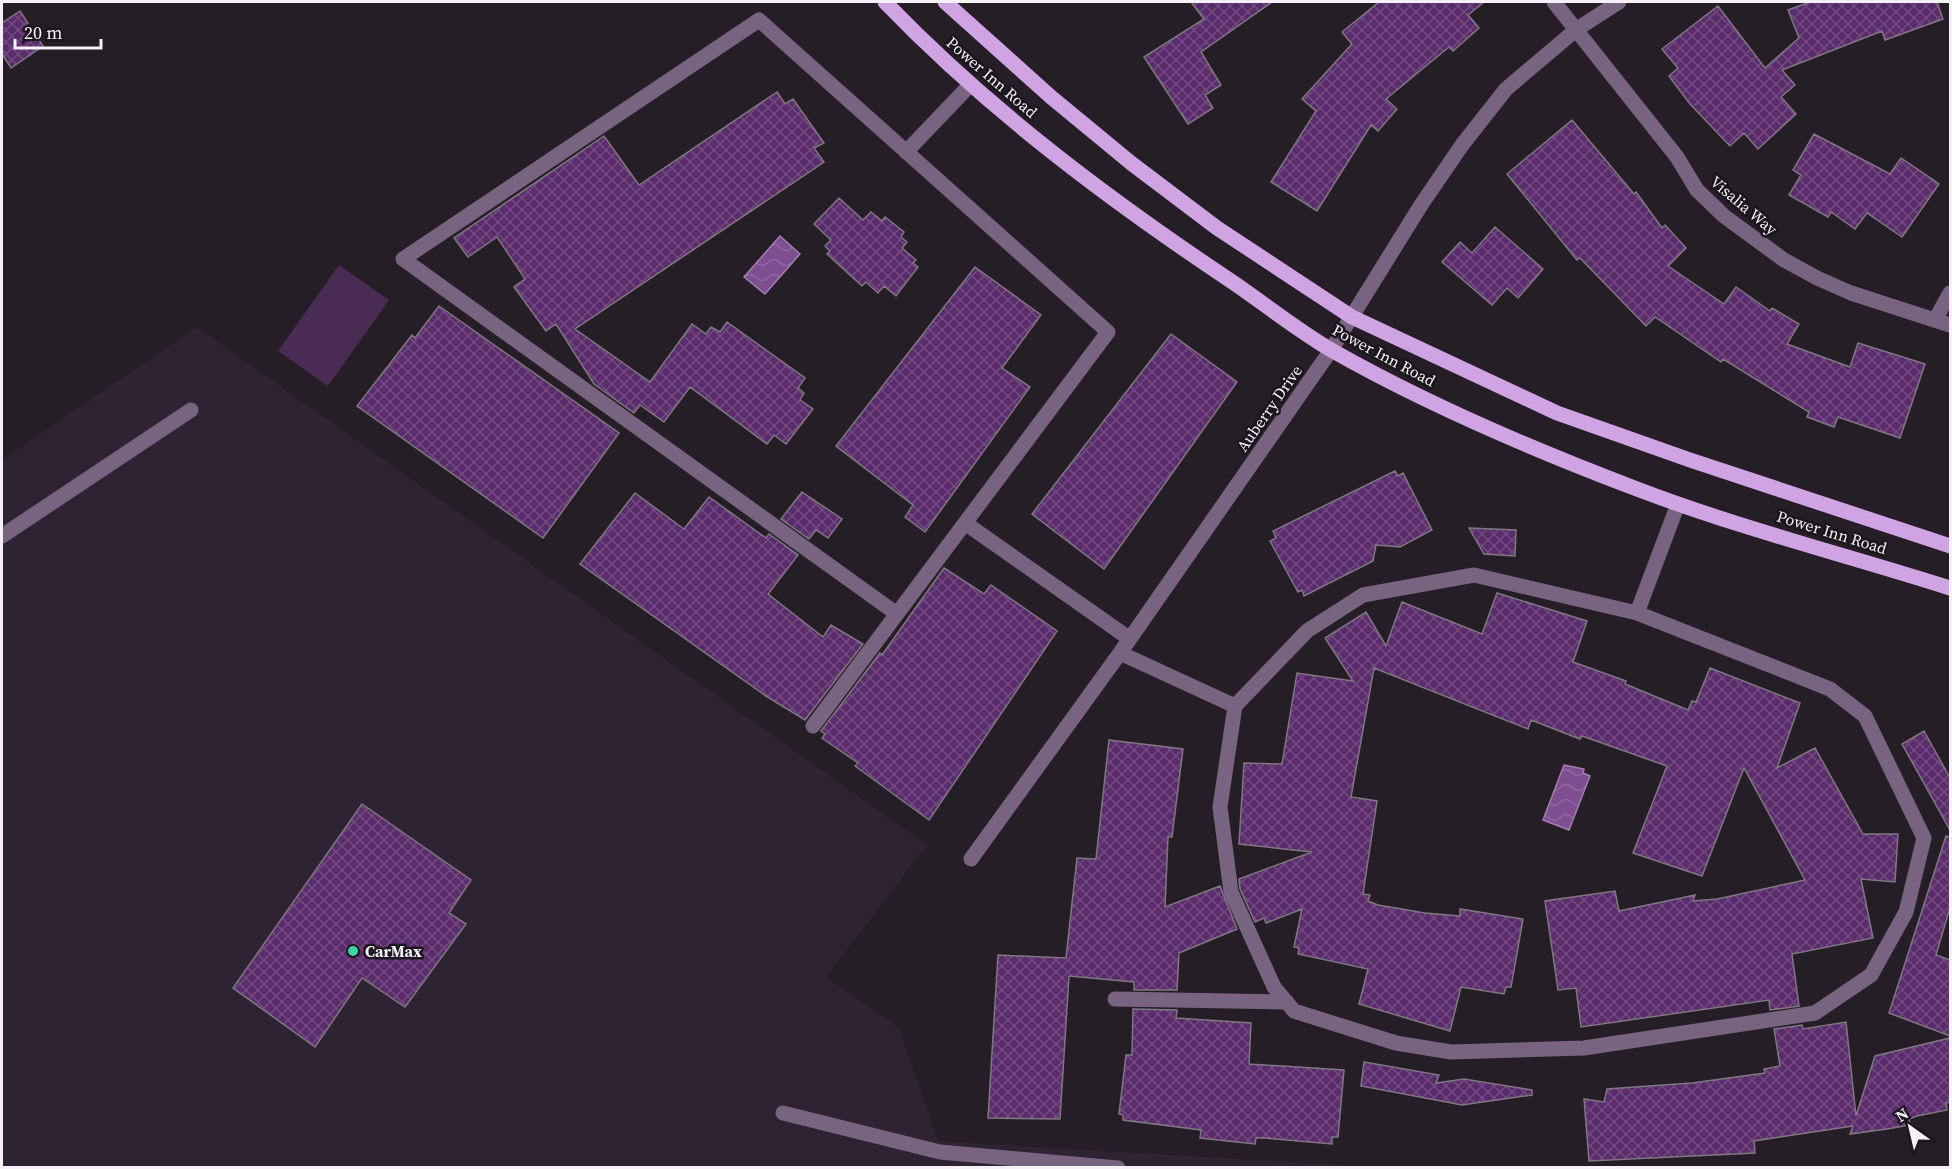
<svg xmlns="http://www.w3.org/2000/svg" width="1952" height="1169" font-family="'Source Serif 4',serif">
<defs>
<pattern id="water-waves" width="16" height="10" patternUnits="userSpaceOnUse" patternTransform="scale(1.5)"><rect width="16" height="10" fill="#7e4e90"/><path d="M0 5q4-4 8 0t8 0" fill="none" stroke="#9168a0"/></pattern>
<pattern id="building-cross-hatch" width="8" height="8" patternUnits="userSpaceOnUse" patternTransform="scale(1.5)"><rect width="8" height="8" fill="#5b2c6b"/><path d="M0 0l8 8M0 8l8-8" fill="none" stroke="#734b81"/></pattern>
</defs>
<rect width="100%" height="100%" fill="#251e27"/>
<!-- built -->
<path fill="#2e2332" d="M197,327L927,845L826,977L899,1028L938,1141L1373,1167L2,1168V460Z"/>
<!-- garden -->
<path fill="#492b54" d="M339,265L389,300L328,386L278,351Z"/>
<!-- water -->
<path fill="url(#water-waves)" stroke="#a27faf" stroke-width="1.5" d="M780,236L800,254L765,294L744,277Z
M1564,765L1584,769L1583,773L1590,776L1569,830L1543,820Z"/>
<!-- building -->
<path fill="url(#building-cross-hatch)" stroke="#7f7782" stroke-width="1.5" d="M1191,2H1272L1201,52L1221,85L1205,95L1213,108L1188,124L1144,57L1204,19Z
M1379,2H1484L1468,15L1479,28L1453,51L1449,47L1386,99L1397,109L1378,131L1371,125L1317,211L1271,182L1316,111L1302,99L1352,44L1342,32Z
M1810,2H1937L1943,19L1885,40L1882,31L1782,70L1795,85L1781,97L1796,114L1758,149L1744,133L1730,146L1690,104L1669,76L1678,68L1662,49L1718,6L1765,68L1799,38L1788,10Z
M20,11L43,46L11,68L2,54V23Z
M777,92L785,104L793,99L824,143L814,148L824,162L575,329L650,382L692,324L706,334L711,327L720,332L727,322L805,378L798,388L804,393L800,400L813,409L786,444L774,435L767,444L690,387L664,422L640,405L634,413L594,384L556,324L546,331L514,287L525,279L497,237L468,257L454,238L604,136L639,185Z
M1572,120L1634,194L1636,192L1662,228L1665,225L1686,248L1668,266L1724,304L1736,287L1770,311L1772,308L1799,324L1787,344L1850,367L1858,343L1925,364L1900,438L1838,417L1834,427L1807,417L1809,412L1723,359L1721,362L1655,317L1646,326L1580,258L1577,260L1507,174Z
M1814,134L1890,174L1901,158L1939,184L1902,237L1867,213L1855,229L1831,212L1828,217L1789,195L1801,175L1793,170Z
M839,198L863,220L871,212L882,221L885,217L904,232L901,237L907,242L902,248L916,260L913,263L918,267L896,296L884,286L878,293L866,282L862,286L827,254L830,251L825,246L831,240L814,224Z
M1495,227L1543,269L1518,298L1507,288L1492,305L1442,262L1460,242L1472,253Z
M975,267L1041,315L1002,368L1030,387L925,532L905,517L913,505L836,446Z
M439,306L619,433L543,538L357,406L412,335L415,338Z
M1171,334L1237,382L1104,569L1032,514Z
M1395,471L1398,476L1403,473L1432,530L1400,547L1376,545L1373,561L1304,596L1302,590L1298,592L1270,541L1276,538L1273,531Z
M802,492L842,519L828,538L816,530L809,539L781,519Z
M635,493L684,529L709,497L766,538L769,534L798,555L768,594L823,637L831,625L863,644L805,720L766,696L580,564Z
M1469,528L1516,530L1515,556L1484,554Z
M944,568L984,594L991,585L1057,631L929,820L855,766L858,763L822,738L825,734L821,731L880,653L882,655Z
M1497,593L1587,621L1573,662L1626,681L1625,684L1688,710L1692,701L1696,702L1710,668L1800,703L1777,768L1815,748L1863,834H1898L1895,882L1861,879L1873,938L1792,954L1799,1006L1770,1010L1769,1000L1581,1027L1576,988L1558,990L1545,901L1615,891L1619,911L1695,895L1693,901L1717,899L1805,880L1744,768L1702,876L1633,853L1667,766L1582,736L1580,739L1531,720L1528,729L1374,668L1351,797L1377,801L1363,894L1370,895L1368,901L1378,905L1425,913L1460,916V909L1523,919L1511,987H1506L1504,994L1461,987L1450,1031L1359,1004L1368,969L1298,954L1299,948L1294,947L1302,909L1266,923L1264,918L1255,922L1240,889L1239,879L1312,852L1239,844L1244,763L1282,764L1297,673L1353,681L1325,638L1366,612L1386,646L1402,602L1482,634Z
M1924,731L1950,778V830L1902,744Z
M1109,740L1183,749L1172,837H1168L1165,907L1220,886L1237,929L1179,953L1177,990H1134V982L1069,976L1060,1119L988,1118L998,955L1066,958L1077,858L1096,859Z
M362,804L471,880L449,913L466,924L405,1007L362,978L315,1047L233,988Z
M1946,836L1950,837V908L1936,955L1950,960V1036L1889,1013Z
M1133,1009L1177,1010L1176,1018L1251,1023L1249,1064L1344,1070L1338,1137H1332V1144L1265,1138H1256L1255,1144L1200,1138L1201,1130L1123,1120V1115L1119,1114L1126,1055H1132Z
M1846,1022L1856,1116L1875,1056L1950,1038V1102L1946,1103L1947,1110L1917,1116L1909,1119L1910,1125L1887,1129L1850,1134L1853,1126L1754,1141L1755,1153L1589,1161L1584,1099L1604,1102L1607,1089L1692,1083L1765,1073L1764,1069L1780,1066L1774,1029L1802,1025L1803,1029Z
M1364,1062L1439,1075L1436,1083L1464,1079L1532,1090V1095L1462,1105L1361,1086Z"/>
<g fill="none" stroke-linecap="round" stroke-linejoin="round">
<!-- minor -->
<path stroke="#786380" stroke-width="15" d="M1554,2L1677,157L1697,190L1724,216L1784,260L1817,278L1851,293L1950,325
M906,152L970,85
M1935,320L1950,293
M965,523L1130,639
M2,536L191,410
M1637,613L1830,689L1865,716L1924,838L1906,912L1871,975L1815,1013L1584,1048L1451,1052L1396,1043L1294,1011L1274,987L1231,892L1220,807L1235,706L1307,631L1363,595L1474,575L1637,613L1678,504
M1120,653L1235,706
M813,726C911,595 1010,463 1108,332L759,20L403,259L897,614
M971,859L1120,653L1331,350L1421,205L1462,145L1506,89L1577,29L1619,2
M1115,999L1287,1002
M783,1113L940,1152L1118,1168"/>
<!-- major -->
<path stroke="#d0a4e2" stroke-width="15" d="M885,2C988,109 1108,199 1231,281C1265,304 1298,331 1333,351C1430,406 1534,450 1637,489C1739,528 1846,555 1950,588
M945,2L1051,97L1131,163L1217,228L1352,317L1557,413L1690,460L1950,546"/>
</g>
<!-- markers -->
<circle fill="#3ed4a3" stroke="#1b151e" stroke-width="2" cx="353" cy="951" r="6"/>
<g text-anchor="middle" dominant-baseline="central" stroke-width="5" stroke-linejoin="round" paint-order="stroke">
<!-- street labels -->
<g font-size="16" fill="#f5f1f7" stroke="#1b151e">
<text transform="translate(992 77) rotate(41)">Power Inn Road</text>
<text transform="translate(1744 205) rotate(40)">Visalia Way</text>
<text transform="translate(1384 355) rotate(28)">Power Inn Road</text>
<text transform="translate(1269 408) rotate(-55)">Auberry Drive</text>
<text transform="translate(1832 532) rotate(17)">Power Inn Road</text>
</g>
<!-- poi labels -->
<g font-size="16" font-weight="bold" fill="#f5f1f7" stroke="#1b151e" text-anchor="start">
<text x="365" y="951">CarMax</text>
</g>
</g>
<!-- border -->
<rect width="1952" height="1169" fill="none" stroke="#f5f1f7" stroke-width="6"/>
<!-- north arrow -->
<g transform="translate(1910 1127) rotate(326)" stroke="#1b151e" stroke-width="4.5" paint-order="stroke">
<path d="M0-4.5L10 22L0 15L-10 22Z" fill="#f5f1f7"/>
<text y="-9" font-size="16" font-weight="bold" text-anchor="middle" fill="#f5f1f7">N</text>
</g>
<!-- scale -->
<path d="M15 39v9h86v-9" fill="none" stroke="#f5f1f7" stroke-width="3"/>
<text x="24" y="39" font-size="18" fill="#f5f1f7" stroke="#1b151e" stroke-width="4.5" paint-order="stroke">20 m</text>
</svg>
